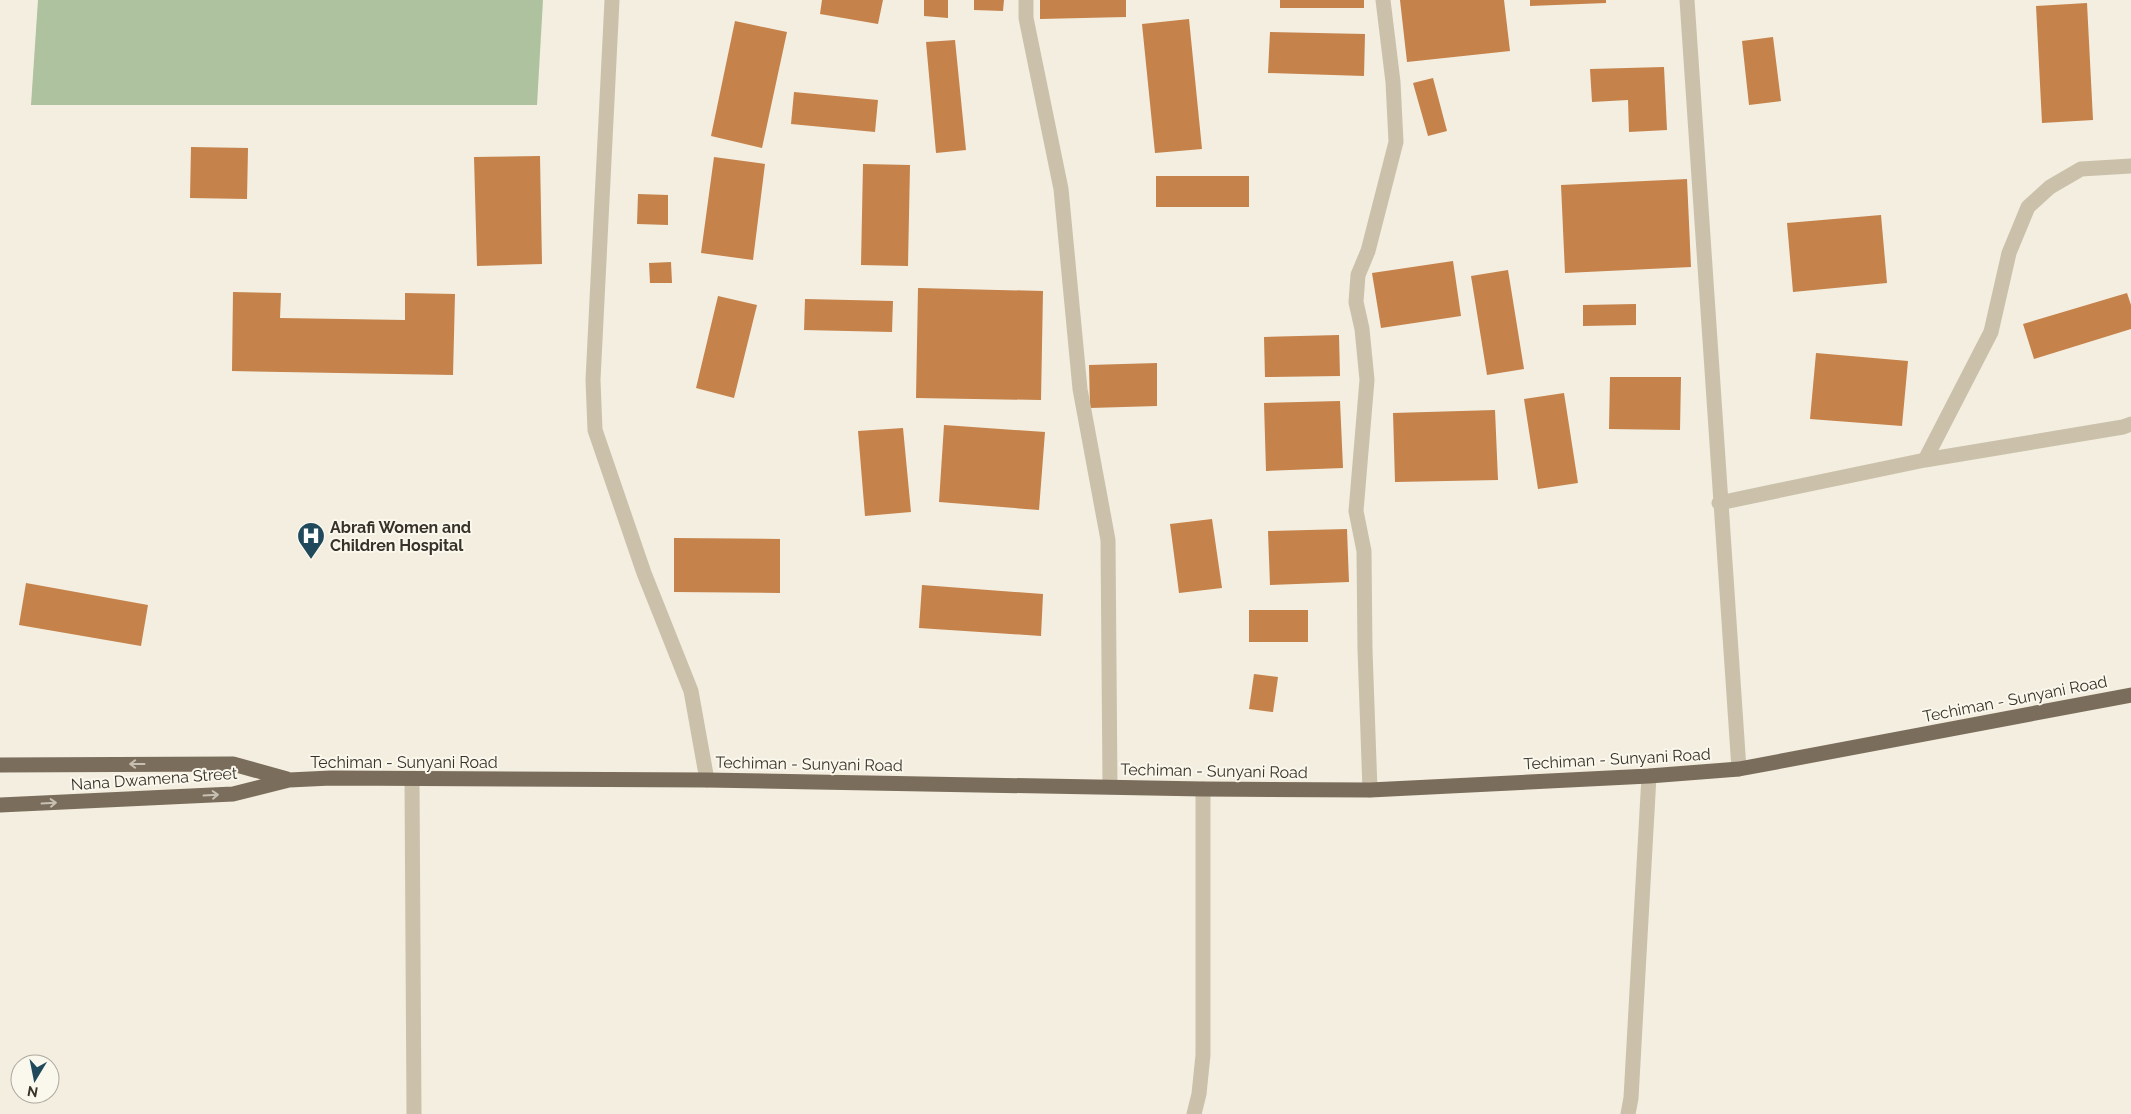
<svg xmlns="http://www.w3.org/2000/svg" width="2131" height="1114" font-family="Raleway,sans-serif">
<rect width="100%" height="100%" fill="#f3eedf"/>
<!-- green -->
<path fill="#afc29f" d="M38,0H543L537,105H31Z"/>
<!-- building -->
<path fill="#c5824b" d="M822,0H883L878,24L820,14Z
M924,0H948V18L924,16Z
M974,0H1004L1003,11L974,10Z
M1040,0H1126V17L1040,19Z
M1280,0H1364V8H1280Z
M1400,0H1504L1510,51L1407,62Z
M1530,0H1606V3L1530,6Z
M2087,3L2093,120L2042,123L2036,6Z
M1189,19L1202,149L1155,153L1142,24Z
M735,21L787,32L762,148L711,136Z
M1270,32L1365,34L1364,76L1268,73Z
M1773,37L1781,101L1749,105L1742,41Z
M955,40L966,150L936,153L926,42Z
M1664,67L1667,130L1629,132L1628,100L1592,102L1590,69Z
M1433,78L1447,131L1428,136L1413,83Z
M794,92L878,100L875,132L791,124Z
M191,147L248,148L247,199L190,198Z
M540,156L542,264L477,266L474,157Z
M714,157L765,164L753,260L701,253Z
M863,164L910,165L908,266L861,265Z
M1156,176H1249V207H1156Z
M1687,179L1691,267L1565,273L1561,185Z
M638,194L668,195V225L637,224Z
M1881,215L1887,283L1793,292L1787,223Z
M1453,261L1461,316L1381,328L1372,273Z
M671,262L672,283H650L649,263Z
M1508,270L1524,369L1487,375L1471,276Z
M918,288L1043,291L1041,400L916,398Z
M233,292L281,293L280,318L405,320V293L455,294L453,375L232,371Z
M2127,293L2131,305V329L2034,359L2023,324Z
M718,296L757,305L734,398L696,388Z
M805,299L893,301L892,332L804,330Z
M1636,304V325L1583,326V305Z
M1339,335L1340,376L1265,377L1264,337Z
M1816,353L1908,361L1902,426L1810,419Z
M1157,363V406L1090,408L1089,365Z
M1610,377H1681L1680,430L1609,429Z
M1564,393L1578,483L1538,489L1524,399Z
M1340,401L1343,468L1266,471L1264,403Z
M1495,410L1498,480L1395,482L1393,413Z
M944,425L1045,432L1039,510L939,502Z
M903,428L911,512L865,516L858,431Z
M1212,519L1222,588L1179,593L1170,524Z
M1347,529L1349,582L1270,585L1268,531Z
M674,538L780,539V593L674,592Z
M26,583L148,605L141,646L19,625Z
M922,585L1043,594L1041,636L919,628Z
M1249,610H1308V642H1249Z
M1254,674L1278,677L1273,712L1249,709Z"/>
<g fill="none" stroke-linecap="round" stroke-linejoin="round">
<!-- street -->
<path stroke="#cbc1ab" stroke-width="15" d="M612,0L593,380L595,430L644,573L691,691L707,780
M1026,0V18L1061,189L1080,389L1108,540L1110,787
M1687,0L1739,769
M1925,460L1991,332L2009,253L2028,207L2050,187L2081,169L2131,166
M1719,503L1925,460L2123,427L2131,424
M412,779L414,1114
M1370,790L1365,650L1364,551L1356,511L1367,380L1362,329L1356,302L1358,275L1368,251L1396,142L1393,82L1383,0
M1194,1114L1199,1094L1203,1055V789
M1628,1114L1631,1098L1649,776"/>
<!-- primary -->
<path stroke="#7b6d5c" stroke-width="15" d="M0,765L233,764L287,779
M0,805L233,794L289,780L331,778L707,780L1203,789L1370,790L1649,776L1739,769L2131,695"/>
</g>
<!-- one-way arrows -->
<defs><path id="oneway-shaft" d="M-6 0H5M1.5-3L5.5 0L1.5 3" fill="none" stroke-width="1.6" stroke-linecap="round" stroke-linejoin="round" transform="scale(1.25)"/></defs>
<g stroke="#c7c0b2">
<use href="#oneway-shaft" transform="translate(137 764) rotate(180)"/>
<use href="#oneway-shaft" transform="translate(211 795) rotate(-3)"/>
<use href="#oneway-shaft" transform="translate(49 803) rotate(-3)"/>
</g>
<!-- icons -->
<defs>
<symbol id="hospital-pin" viewBox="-11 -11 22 30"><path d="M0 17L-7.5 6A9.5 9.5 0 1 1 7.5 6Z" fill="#204a5b" stroke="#faf7ec"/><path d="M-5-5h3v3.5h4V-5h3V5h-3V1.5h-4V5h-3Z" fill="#fff"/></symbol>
</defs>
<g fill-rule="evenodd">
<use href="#hospital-pin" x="295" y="520" width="32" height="43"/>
</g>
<g text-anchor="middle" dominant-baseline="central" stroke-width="4" stroke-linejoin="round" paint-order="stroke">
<!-- poi labels -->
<g font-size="16" font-weight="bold" fill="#39322a" stroke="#faf7ec" text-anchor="start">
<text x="330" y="527">Abrafi Women and<tspan x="330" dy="18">Children Hospital</tspan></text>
</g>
<!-- street labels -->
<g font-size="16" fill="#39322a" stroke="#faf7ec">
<text transform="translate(2015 699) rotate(-11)">Techiman - Sunyani Road</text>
<text transform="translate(1617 759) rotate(-3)">Techiman - Sunyani Road</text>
<text x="404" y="762">Techiman - Sunyani Road</text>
<text transform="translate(809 764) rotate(1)">Techiman - Sunyani Road</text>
<text transform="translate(1214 771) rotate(1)">Techiman - Sunyani Road</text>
<text transform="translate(154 779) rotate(-4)">Nana Dwamena Street</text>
</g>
</g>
<!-- north arrow -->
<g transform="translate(35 1079) rotate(190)"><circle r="24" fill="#faf7ec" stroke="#ada89e"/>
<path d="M0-4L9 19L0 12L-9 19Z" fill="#204a5b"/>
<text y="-8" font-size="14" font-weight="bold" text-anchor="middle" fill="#39322a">N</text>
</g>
</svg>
